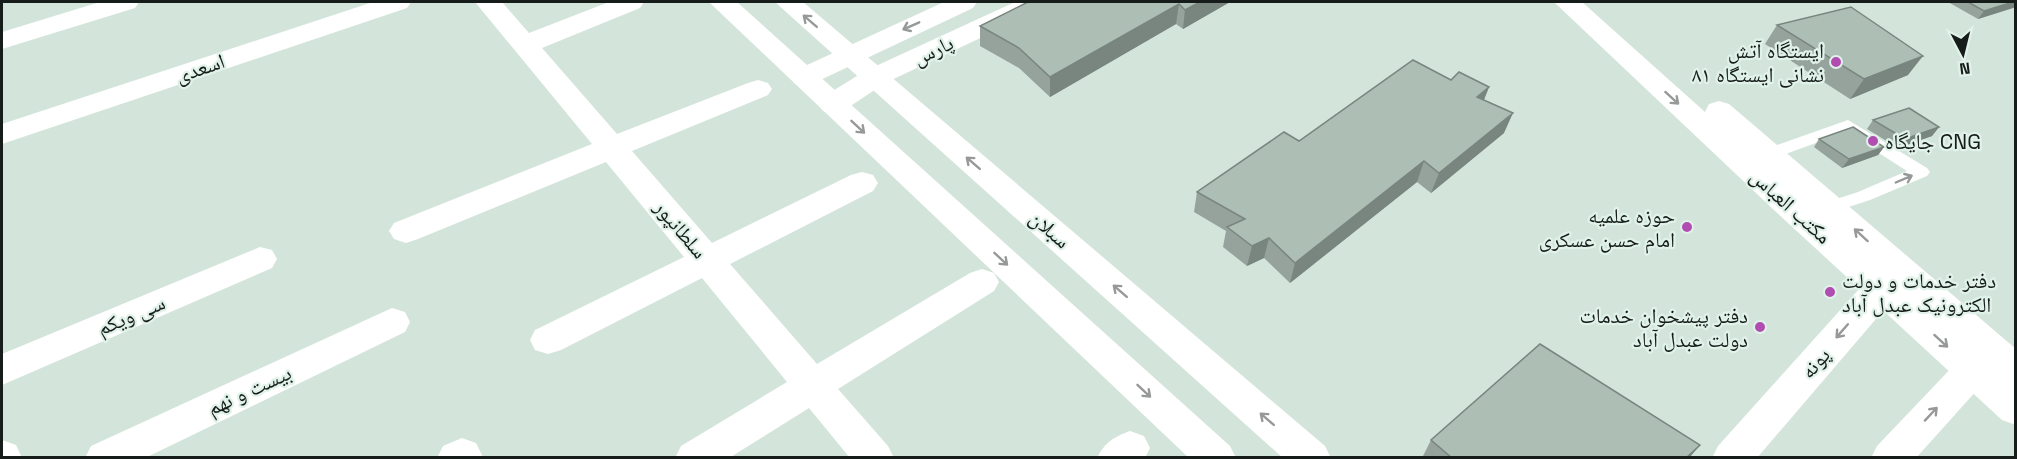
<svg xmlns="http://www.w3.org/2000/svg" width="2017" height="459" font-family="'Space Grotesk','Noto Naskh Arabic',sans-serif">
<rect width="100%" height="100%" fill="#d3e5db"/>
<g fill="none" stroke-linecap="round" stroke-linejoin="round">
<!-- lane -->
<path fill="#fff" fill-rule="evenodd" d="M1848,120L1927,168L1930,172L1927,176L1870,200L1830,213L1824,211L1821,207L1824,203L1858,192L1907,171L1846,132L1769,160L1763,158L1761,154L1763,150Z"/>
<!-- street -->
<path fill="#fff" fill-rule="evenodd" d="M100,2H139L135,8L2,49V32Z
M373,2H411L407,8L2,144V124Z
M475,2H502L529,33L609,2H644L640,8L542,48L617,134L748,83L758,80L768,83L772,89L768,95L632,151L712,243L851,175L862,172L873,175L878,183L873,191L730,264L817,364L970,273L982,269L994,273L999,282L994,291L838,389L888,446L894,458H850L809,408L729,458H675L681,446L787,382L702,278L561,350L548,354L535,350L530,340L535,330L684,257L606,162L418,239L406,243L394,239L389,231L394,223L592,144Z
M944,2H977L973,8L814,83L804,86L794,83L790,77L794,71Z
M1015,2H1048L1044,8L885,83L843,111L833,113L823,111L818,104L823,97L865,71Z
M260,247L272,250L277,259L272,268L2,385V354Z
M1899,256L1911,260L1916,269L1911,278L1757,458H1712L1718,446L1869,278L1887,260Z
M392,308L405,312L410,322L405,332L145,458H85L91,446Z
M1991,335L2004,340L2009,350L2004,360L1916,458H1871L1877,446L1978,340Z
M1130,431L1144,436L1150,448L1145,458H1097C1105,442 1114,437 1130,431Z
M462,438L476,443L482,455L481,458H437L443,446Z"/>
<!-- secondary -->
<path fill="#fff" fill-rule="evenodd" d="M709,2H737L1230,446L1236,458H1189Z
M775,2H803L1325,446L1331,458H1283Z
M1554,2H1582L1705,112L1709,104L1719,101L1729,104L2016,349V425L2002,420L1775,211Z
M2,440L16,445L22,458H2Z"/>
</g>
<!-- wall -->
<path fill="#95a39c" d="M1028,2H1230L1183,29L1176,24L1050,97L1019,68L980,46V26Z
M1948,2H2016V7L1978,19Z
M1777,25L1908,75L1850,99L1765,44Z
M1451,80L1489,87L1484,100L1504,133L1431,193L1417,182L1290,283L1264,258L1247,266L1223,247L1226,231L1194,212L1197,192L1299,141Z
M1873,120L1939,127L1932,136L1898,148L1867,129Z
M1819,139L1884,147L1878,155L1842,168L1814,147Z
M1431,440L1700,445L1689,458H1422Z"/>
<!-- shaded-wall -->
<path fill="#79857f" d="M1200,2H1230L1183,29L1185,10Z
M2013,2H2016V7L1978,19L1984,11Z
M1179,4L1176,24L1050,97V77Z
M1923,56L1908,75L1850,99L1864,79Z
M1489,87L1481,107L1477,97Z
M1513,113L1504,133L1431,193L1439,173Z
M1939,127L1932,136L1898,148L1905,139Z
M1884,147L1878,155L1842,168L1849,159Z
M1424,161L1417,182L1290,283L1295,263Z
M1269,238L1264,258L1247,266L1252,246Z
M1700,445L1689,458H1686Z"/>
<!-- building -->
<path fill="#adbeb5" stroke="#79857f" stroke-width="1.5" d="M1028,2H1200L1185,10L1179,4L1050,77L1019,48L980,26Z
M1968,2H2013L1984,11Z
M1851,7L1923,56L1864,79L1777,25Z
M1413,60L1451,80L1459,72L1489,87L1477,97L1513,113L1439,173L1424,161L1295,263L1269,238L1252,246L1227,227L1245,219L1197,192L1284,132L1299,141Z
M1909,108L1939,127L1905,139L1873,120Z
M1853,127L1884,147L1849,159L1819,139Z
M1540,344L1700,445L1686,458H1452L1431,440Z"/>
<!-- one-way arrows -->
<defs><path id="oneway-shaft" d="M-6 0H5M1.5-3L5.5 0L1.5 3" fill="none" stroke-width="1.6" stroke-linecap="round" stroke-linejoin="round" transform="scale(1.5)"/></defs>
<g stroke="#969998">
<use href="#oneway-shaft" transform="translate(810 21) rotate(-139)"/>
<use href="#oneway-shaft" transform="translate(911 26) rotate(156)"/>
<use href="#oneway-shaft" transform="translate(1672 98) rotate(42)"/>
<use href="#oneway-shaft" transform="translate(858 127) rotate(43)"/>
<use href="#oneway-shaft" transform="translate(973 163) rotate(-139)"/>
<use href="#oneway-shaft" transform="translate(1904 179) rotate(-23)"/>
<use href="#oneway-shaft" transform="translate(1861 235) rotate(-138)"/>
<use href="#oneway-shaft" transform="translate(1001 259) rotate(43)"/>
<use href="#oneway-shaft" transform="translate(1120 291) rotate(-139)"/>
<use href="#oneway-shaft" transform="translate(1842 331) rotate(131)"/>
<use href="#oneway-shaft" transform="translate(1941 341) rotate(42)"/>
<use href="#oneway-shaft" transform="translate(1144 391) rotate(43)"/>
<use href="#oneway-shaft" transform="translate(1931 414) rotate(-47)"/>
<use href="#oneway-shaft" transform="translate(1267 419) rotate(-139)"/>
</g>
<!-- markers -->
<g fill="#b14cb0" stroke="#e0f2e9" stroke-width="2">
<circle cx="1836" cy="62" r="6"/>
<circle cx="1873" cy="141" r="6"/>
<circle cx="1687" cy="227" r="6"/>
<circle cx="1830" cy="292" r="6"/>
<circle cx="1760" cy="327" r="6"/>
</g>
<g text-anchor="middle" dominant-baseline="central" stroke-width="4.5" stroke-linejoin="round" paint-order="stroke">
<!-- street labels -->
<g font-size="21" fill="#161c19" stroke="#e0f2e9">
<text transform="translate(933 50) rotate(-25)">پارس</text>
<text transform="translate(200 68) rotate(-19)">اسعدی</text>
<text transform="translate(1791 206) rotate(42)">مکتب العباس</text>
<text transform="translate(681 229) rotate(50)">سلطانپور</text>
<text transform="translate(1050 229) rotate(41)">سبلان</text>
<text transform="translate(131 315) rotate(-23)">سی ویکم</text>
<text transform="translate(1815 363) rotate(-49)">پونه</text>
<text transform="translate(249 390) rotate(-25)">بیست و نهم</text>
</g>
<!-- poi labels -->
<g font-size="21" fill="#161c19" stroke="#e0f2e9" text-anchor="end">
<text x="1824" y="50">ایستگاه آتش<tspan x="1824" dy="24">نشانی ایستگاه ۸۱</tspan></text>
<text x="1885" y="141" text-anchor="start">جایگاه CNG</text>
<text x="1675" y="215">حوزه علمیه<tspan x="1675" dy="24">امام حسن عسکری</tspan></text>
<text x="1842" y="280" text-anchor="start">دفتر خدمات و دولت<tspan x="1842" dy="24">الکترونیک عبدل آباد</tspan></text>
<text x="1748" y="315">دفتر پیشخوان خدمات<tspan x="1748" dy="24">دولت عبدل آباد</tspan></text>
</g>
</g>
<!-- border -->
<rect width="2017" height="459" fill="none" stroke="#161c19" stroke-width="6"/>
<!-- north arrow -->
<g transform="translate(1963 54) rotate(173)" stroke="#e0f2e9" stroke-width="4.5" paint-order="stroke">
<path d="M0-4.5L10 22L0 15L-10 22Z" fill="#161c19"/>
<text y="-9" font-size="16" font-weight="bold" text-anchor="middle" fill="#161c19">N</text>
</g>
</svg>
